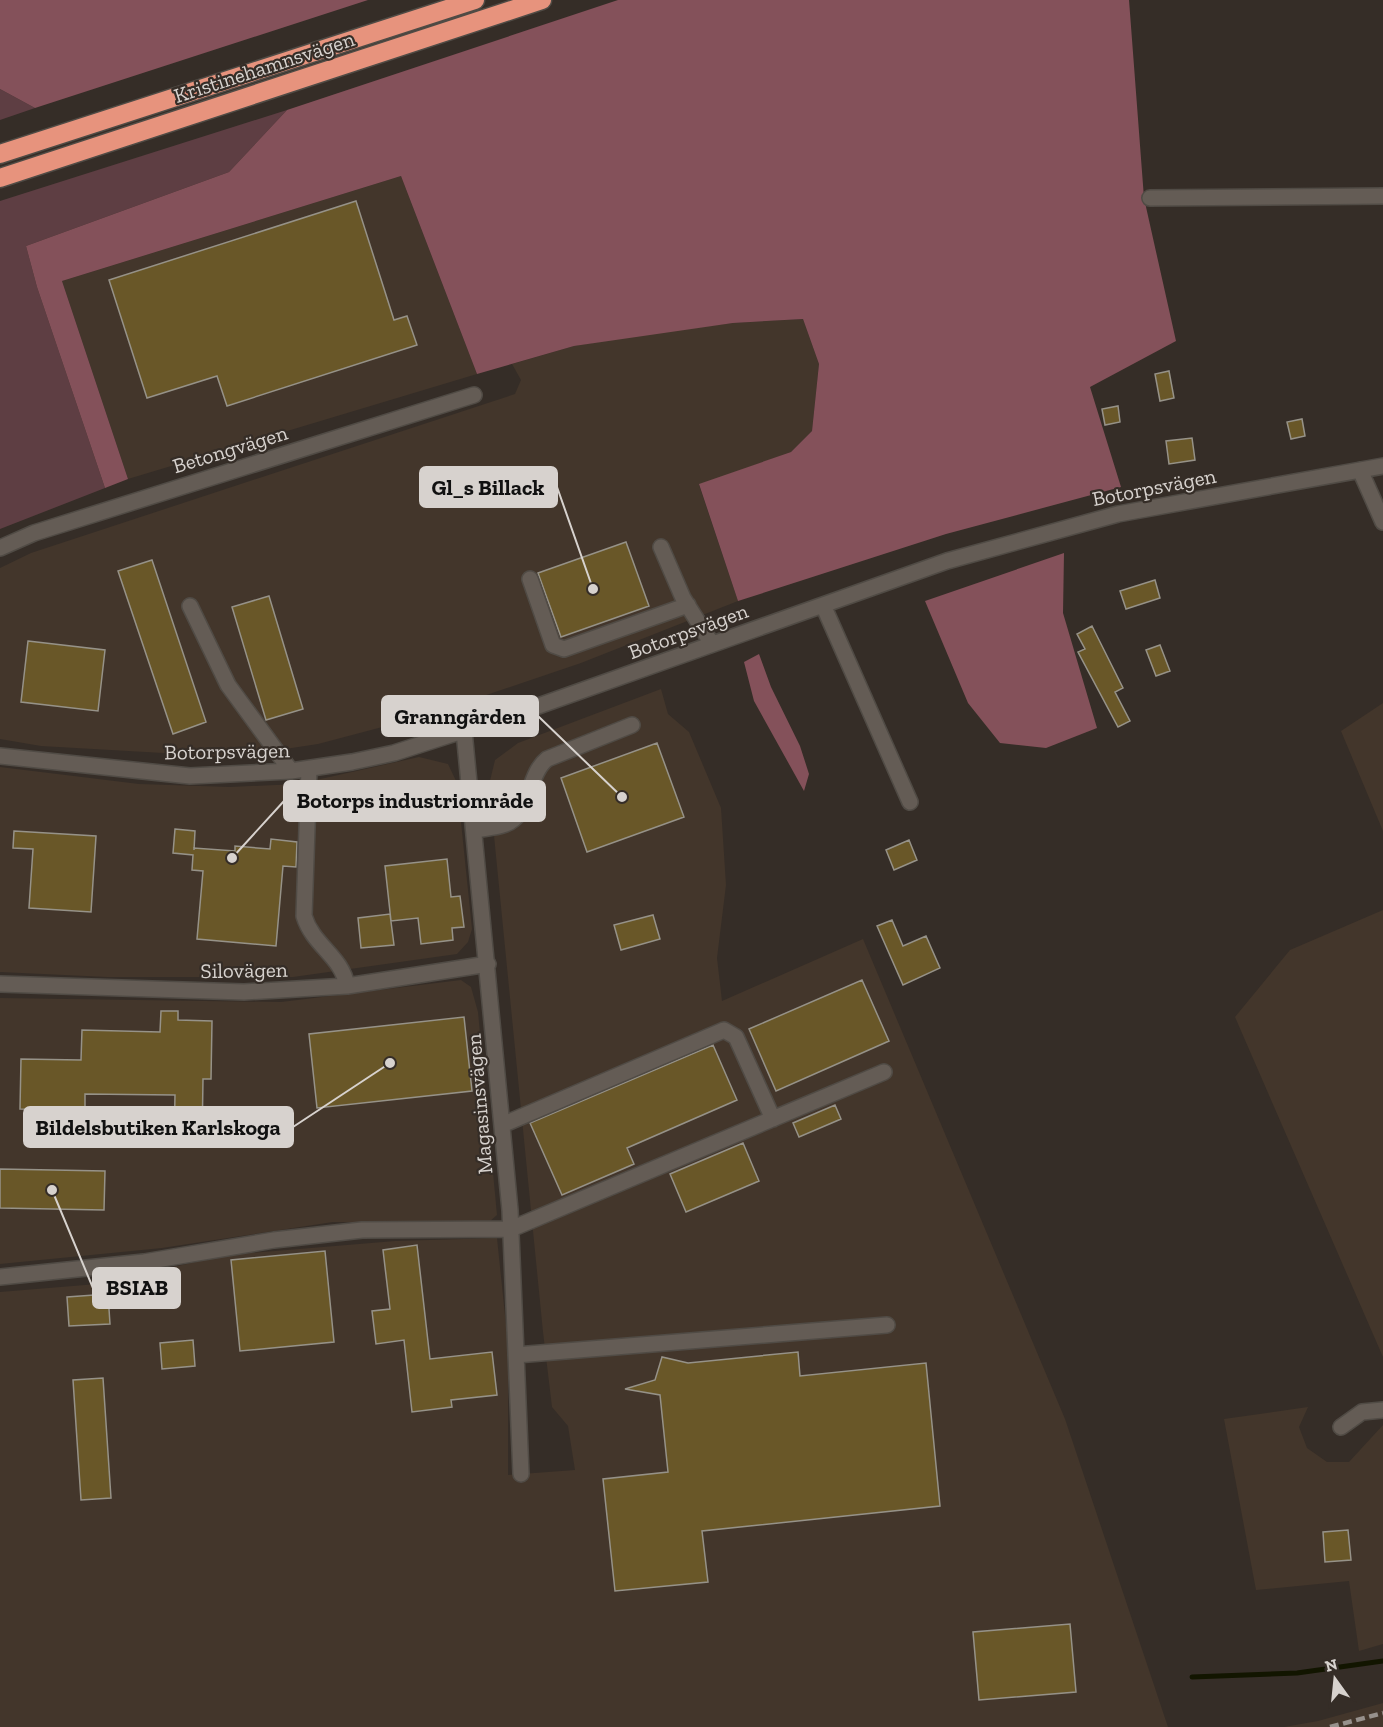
<svg xmlns="http://www.w3.org/2000/svg" width="1383" height="1727" font-family="'Zilla Slab',serif">
<rect width="100%" height="100%" fill="#352d27"/>
<!-- built -->
<path fill="#43362b" d="M401,176L477,374L128,479L62,281Z
M803,319L819,364L812,431L791,452L699,485L738,601L581,663L424,716L318,744L233,757L41,746L0,739V568L31,553L515,394L521,380L512,364L574,346L652,333L733,323Z
M661,689L668,714L689,732L721,808L726,885L717,958L722,1001L863,939L1065,1419L1168,1727H0V1292L97,1284L227,1255L395,1241L497,1238L508,1344V1475L575,1470L568,1426L552,1407L543,1332L489,785L495,760L518,743Z
M1383,703V831L1341,731Z
M419,757L448,764L457,783L472,929L468,942L457,954L293,977H107L0,972V767L139,784L230,787L298,784Z
M1383,910V1357L1235,1017L1290,950Z
M461,980L471,987L478,1012L497,1215L489,1222H333L162,1248L0,1264V998L281,1002Z
M1308,1407L1299,1427L1307,1448L1327,1462H1349L1383,1425V1644L1359,1651L1349,1581L1256,1590L1224,1419Z
M1383,1703V1727H1284L1318,1721Z"/>
<!-- green -->
<path fill="#5e3e43" d="M0,89L35,108L0,120Z
M287,110L229,172L26,246L37,287L105,488L0,529V201Z"/>
<!-- forest -->
<path fill="#84515a" d="M0,0H368L35,108L0,89Z
M618,0H1129L1144,198L1176,341L1090,387L1121,487L946,534L738,601L699,484L791,452L812,431L819,364L803,319L733,323L574,346L477,374L401,176L62,281L128,479L105,488L37,287L26,246L229,172L287,110Z
M1064,553L1063,613L1097,728L1046,748L1000,743L968,703L925,601Z
M759,654L771,687L800,746L809,774L804,791L754,701L744,662Z"/>
<g fill="none" stroke-linecap="round" stroke-linejoin="round">
<!-- stream -->
<path stroke="#121500" stroke-width="5" d="M1192,1677L1297,1673L1383,1661"/>
</g>
<!-- building -->
<path fill="#695728" stroke="#969288" stroke-width="1.5" d="M356,201L394,320L407,316L417,345L227,406L217,376L147,398L109,280Z
M1169,371L1174,398L1160,401L1155,374Z
M1118,406L1120,422L1105,425L1102,409Z
M1302,419L1305,436L1291,439L1287,422Z
M1192,438L1195,460L1169,464L1166,441Z
M626,542L649,606L561,637L538,573Z
M152,560L206,722L173,734L118,571Z
M1155,580L1160,598L1126,609L1120,591Z
M269,596L303,709L266,720L232,607Z
M1092,626L1123,688L1115,692L1130,721L1118,727L1078,652L1085,649L1077,634Z
M28,641L105,650L98,711L21,702Z
M1160,645L1170,671L1156,676L1146,650Z
M657,743L684,817L587,852L561,778Z
M175,829L195,831L194,850V848L235,851V846L270,849L271,839L297,842L296,867L283,866L276,946L197,939L203,871L192,870L193,855L173,853Z
M14,831L96,836L91,912L29,908L33,849L13,848Z
M909,840L917,860L894,870L886,850Z
M447,859L451,897L460,896L464,927L452,928L453,940L421,944L418,918L391,921L385,866Z
M390,914L394,945L361,948L358,918Z
M653,915L660,939L621,950L614,925Z
M892,920L903,946L926,936L940,968L903,985L877,926Z
M862,980L889,1041L776,1091L749,1029Z
M161,1011H178V1020L212,1021L211,1079H203L202,1143L174,1144L175,1095L85,1094V1110L20,1109L21,1059L81,1060L82,1030L160,1032Z
M464,1017L472,1091L317,1108L309,1034Z
M713,1045L737,1100L627,1148L634,1164L562,1195L530,1123Z
M835,1105L841,1119L799,1137L793,1123Z
M743,1143L759,1181L686,1212L670,1174Z
M0,1169L105,1171L104,1210L0,1208Z
M417,1245L430,1359L492,1352L497,1395L451,1400L452,1407L412,1412L404,1340L376,1344L372,1311L390,1309L383,1250Z
M325,1251L334,1342L240,1351L231,1260Z
M108,1294L110,1324L69,1326L67,1297Z
M193,1340L195,1366L162,1369L160,1343Z
M798,1352L800,1376L926,1363L940,1506L702,1531L708,1582L615,1591L603,1479L668,1472L660,1395L625,1389L655,1380L662,1357L688,1363Z
M103,1378L111,1498L81,1500L73,1380Z
M1348,1530L1351,1560L1325,1562L1323,1532Z
M1070,1624L1076,1692L979,1700L973,1632Z"/>
<g fill="none" stroke-linecap="round" stroke-linejoin="round">
<defs>
<path id="minor" d="M1150,198L1383,196
M1360,470L1383,522
M661,547L683,598L712,644
M0,548L34,533L474,395
M530,579L553,645L564,649L688,605
M823,605L910,802
M190,606L228,685L291,771
M464,731L510,1210L521,1474
M0,756L190,776L291,771L352,762L394,753L527,710L947,561L1118,514L1383,466
M309,769L304,916C313,946 342,956 347,986
M475,830C484,828 494,828 503,825C532,816 526,776 547,759L632,725
M0,984L244,992L347,986L488,964
M502,1125L724,1030L736,1037L773,1119
M0,1277L144,1262L274,1240L362,1230L511,1229L884,1072
M516,1355L887,1325
M1341,1427L1362,1412L1383,1410"/>
<path id="highway" d="M0,154L475,0
M0,178L542,0"/>
</defs>
<!-- minor casing -->
<use href="#minor" stroke="#504b45" stroke-width="18"/>
<!-- highway casing -->
<use href="#highway" stroke="#504b45" stroke-width="21"/>
<!-- minor -->
<use href="#minor" stroke="#645c55" stroke-width="15"/>
<!-- highway -->
<use href="#highway" stroke="#e7937d" stroke-width="18"/>
<!-- rail -->
<path stroke="#97918c" stroke-width="4.5" stroke-dasharray="9 4.5" stroke-linecap="butt" d="M1330,1727L1383,1713"/>
</g>
<g text-anchor="middle" dominant-baseline="central" stroke-width="4.5" stroke-linejoin="round" paint-order="stroke">
<!-- street labels -->
<g font-size="21" fill="#d7d2ce" stroke="#352d27">
<text transform="translate(264 67) rotate(-18)">Kristinehamnsvägen</text>
<text transform="translate(230 449) rotate(-17)">Betongvägen</text>
<text transform="translate(1154 487) rotate(-11)">Botorpsvägen</text>
<text transform="translate(688 631) rotate(-20)">Botorpsvägen</text>
<text transform="translate(227 751) rotate(-1)">Botorpsvägen</text>
<text transform="translate(244 970) rotate(-1)">Silovägen</text>
<text transform="translate(479 1104) rotate(-95)">Magasinsvägen</text>
</g>
</g>
<!-- callouts -->
<path fill="none" stroke="#d7d2ce" stroke-width="2" d="M593 589L557 487M622 797L538 716M232 858L284 801M390 1063L293 1127M52 1190L93 1288"/>
<g fill="#d7d2ce" stroke="#352d27" stroke-width="2">
<circle cx="593" cy="589" r="6"/>
<circle cx="622" cy="797" r="6"/>
<circle cx="232" cy="858" r="6"/>
<circle cx="390" cy="1063" r="6"/>
<circle cx="52" cy="1190" r="6"/>
</g>
<g fill="#d7d2ce" stroke="#d7d2ce" stroke-width="2">
<rect x="420" y="467" width="137" height="40" rx="6"/>
<rect x="382" y="696" width="156" height="40" rx="6"/>
<rect x="284" y="781" width="261" height="40" rx="6"/>
<rect x="24" y="1107" width="269" height="40" rx="6"/>
<rect x="93" y="1268" width="87" height="40" rx="6"/>
</g>
<g font-size="22" text-anchor="middle" font-weight="bold" fill="#111">
<text x="488" y="495">Gl_s Billack</text>
<text x="460" y="724">Granngården</text>
<text x="415" y="808">Botorps industriområde</text>
<text x="158" y="1135">Bildelsbutiken Karlskoga</text>
<text x="137" y="1295">BSIAB</text>
</g>
<!-- north arrow -->
<g transform="translate(1335 1679) rotate(345)" stroke="#352d27" stroke-width="4.5" paint-order="stroke">
<path d="M0-4.5L10 22L0 15L-10 22Z" fill="#d7d2ce"/>
<text y="-9" font-size="16" font-weight="bold" text-anchor="middle" fill="#d7d2ce">N</text>
</g>
</svg>
